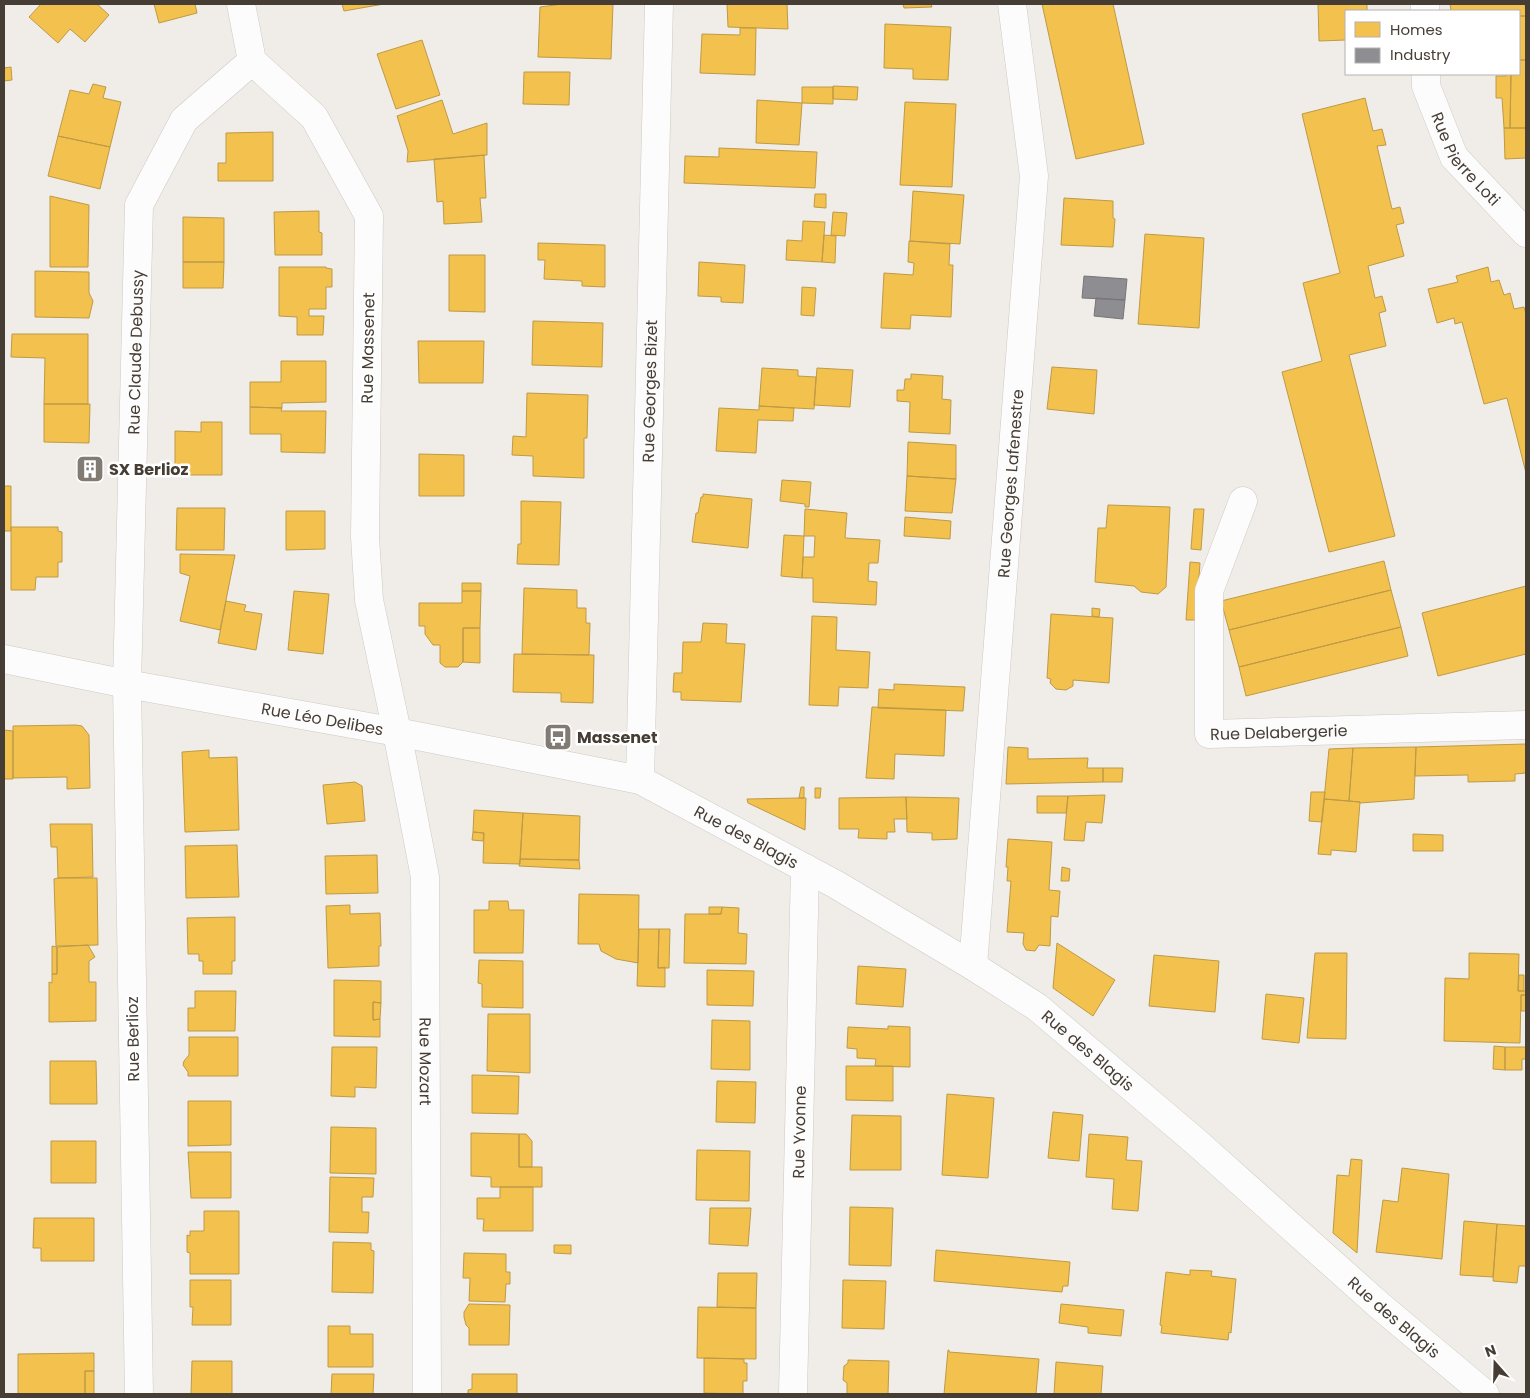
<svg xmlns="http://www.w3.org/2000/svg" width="1530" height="1398" font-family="Poppins,sans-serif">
<rect width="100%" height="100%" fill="#f0ede8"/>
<!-- homes -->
<path fill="#f2c14e" stroke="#be9a46" d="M41,4H97L109,15L85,42L70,29L58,43L29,17Z
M154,4H195L197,13L159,23Z
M342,4H384L344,11Z
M562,4H613L611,59L538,57L540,7Z
M727,4H787L788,29L728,27Z
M903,4H931L932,7L904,8Z
M1042,4H1113L1144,144L1076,159Z
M1318,4H1367V11H1346V40L1319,41Z
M1450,4H1525L1526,16H1519V11H1451Z
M1519,16H1526V60H1519Z
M885,24L951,27L948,80L913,79V69L884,68Z
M740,28H756L755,75L700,73L702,34L740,35Z
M422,40L440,95L396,109L377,54Z
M1519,60H1526V128H1510L1511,74H1519Z
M11,67L12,80L4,81V68Z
M524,72H570L569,105L523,104Z
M1506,74H1511L1510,128H1504L1502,98H1496V76H1506Z
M93,84L106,87L103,98L121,102L110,147L58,136L70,90L89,94Z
M833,86L858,87L857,100L833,99Z
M802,87H833V104L802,103Z
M1365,98L1373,131L1382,129L1386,145L1377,146L1392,209L1400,207L1404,223L1396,225L1404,256L1368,266L1375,298L1382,296L1386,311L1379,313L1386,346L1349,355L1395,536L1329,552L1282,372L1322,361L1303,283L1340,273L1302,114Z
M442,100L453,134L487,123V155L407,162L408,151L397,116Z
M757,100L802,103L799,145L756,143Z
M905,102L956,104L952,187L900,185Z
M1504,128H1526V158L1505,159Z
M273,132V181H218V163H226V133Z
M58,136L110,147L100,189L48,176Z
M719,148L817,152L815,188L684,183L685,156L719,157Z
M484,155L486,198H480L482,222L444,224L443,201L437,202L434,159Z
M913,191L964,195L960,244L910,241Z
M815,194H826V208L814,207Z
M50,196L89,205L88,267H50Z
M1064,198L1113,201V218L1115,219L1113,247L1061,245Z
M319,211V232L322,233V255H275L274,212Z
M833,212L847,213L845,236L831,235Z
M183,217L224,218V262H183Z
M803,221L825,222L822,262L786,260L787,240L802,241Z
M1145,234L1204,238L1199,328L1138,324Z
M824,235L836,236L835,263L822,262Z
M909,241L950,244L949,265H953L951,317L911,315L910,329L881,328L884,273L913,275L914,263L908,262Z
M538,243L605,245V287L582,286V281L544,279L545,260H538Z
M449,255H485V312L449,311Z
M183,262H224L223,288H183Z
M699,262L745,265L743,303L721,302V297L698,296Z
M279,267H326V268L332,269V287H326V309H309V316H324L323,335H297V317L279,316Z
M1488,267L1491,282L1499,280L1504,295L1510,293L1514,309L1524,307L1526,314V473L1507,398L1484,404L1462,322L1455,324L1454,318L1437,323L1428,289L1458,282L1456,276Z
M35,271L89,272V293L93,301L89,318L35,317Z
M802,287L816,288L814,316L801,315Z
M533,321L603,323L602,367L532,365Z
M12,334H88V404H44L45,358L11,357Z
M418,341H484L483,383H419Z
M281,361H326V402L282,403V408L250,407V382H281Z
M1052,367L1097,370L1094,414L1047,409Z
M762,368L798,370V376L816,377L814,409L759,406Z
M817,368L853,370L850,407L814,405Z
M911,374L943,376L942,399L951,400L950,434L909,432L910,402L897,401V390H904L905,379H911Z
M527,393L588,395L587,438H584V478L533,476V456L512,455L513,436L526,437Z
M44,404H90L89,443L44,442Z
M759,406L794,408L793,421L758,420L756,453L716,451L719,408L759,410Z
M250,407L282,408L281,411H326L325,453L281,452V434H250Z
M201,422H222V475H175V431L201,432Z
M908,442L956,445V479L907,476Z
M419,454L464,455V496H419Z
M81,461H99V478L81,477Z
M907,476L956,479L952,513L905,511Z
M782,480L811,482L809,507H805V504L780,501Z
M4,486H11V531H4Z
M703,494L752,499L748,548L692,542L696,513H698L701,497H703Z
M521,501L561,502L559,565L517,564L518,544H521Z
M1108,505L1170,507L1166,587L1158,594L1141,592L1134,586L1095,582L1098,528H1106Z
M177,508H225L224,550H176Z
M805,509L847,513L845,538L880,540L878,563H869L868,581L877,582L876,605L813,602V578H802L803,557H814L815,536H804Z
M1194,509H1204L1201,550L1191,549Z
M286,511H325V549L286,550Z
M905,517L951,521L950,539L904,536Z
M11,527H58V531L62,532V562H58V577H36L35,590H11Z
M784,535L804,536L802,578L781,576Z
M180,554L235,555L220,630L180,621L190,576L180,573Z
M1384,561L1391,590L1229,630L1221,601Z
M1190,562L1200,563L1196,620H1186Z
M462,583H481V591H462Z
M1526,586V654L1438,676L1422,613Z
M524,588L577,590V608H586V623H590L589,655L522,654Z
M1391,590L1401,627L1239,667L1229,630Z
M294,591L329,594L323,654L288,650Z
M462,591H481L480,628H463V662L458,667H445L440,663V645H433L425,634V626H419V603H462Z
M226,601L246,605L244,611L262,614L256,650L218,643Z
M1092,608L1100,609L1099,617L1092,616Z
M1051,614L1113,618L1109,683L1073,680V686L1066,690L1056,689L1050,683L1051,679L1047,678Z
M812,616L837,617L836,650L870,652L868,688L839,687L838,706L809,705Z
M703,623L727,624L726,643L745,644L741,702L681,700V692H673L674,673H682L683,642H701Z
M1401,627L1408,656L1246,696L1239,667Z
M463,628H480V663L463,662Z
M514,654L594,655L593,703L561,702V693L513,692Z
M894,684L965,687L963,711L878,708L879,689L894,690Z
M872,707L946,710L944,756L895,754L894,779L866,778Z
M76,725L82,726L89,735L90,788L67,789V777L13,778V726Z
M4,730L13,731V779H4Z
M1526,744V773L1515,774V781L1468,782V775L1415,776L1416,747Z
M1008,747L1028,748V759L1088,758L1087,768H1103V782L1006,784Z
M1416,747L1414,799L1360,803V802L1349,801L1353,748Z
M1353,748L1349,801L1324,799L1329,749Z
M209,750V758L237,757L239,830L185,832L182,752Z
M1103,768H1123L1122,782H1103Z
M355,782L362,786L365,821L327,824L323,785Z
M801,787H804V798H799Z
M815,788H821L820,798H815Z
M1311,792H1325L1322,822L1309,821Z
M1105,795L1102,823L1086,822L1084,841L1064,840L1068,796Z
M1037,796H1068L1066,813H1037Z
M906,797L907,819H894L895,832H887V839L858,838L859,829H839V798Z
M906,797L959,798L957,839L932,840V833L907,832Z
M799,798H806L805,830L748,803L747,799Z
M1324,799L1360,802L1356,852L1331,850V855L1318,854Z
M474,810L523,813L520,864L483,863L484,833L473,832Z
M523,813L580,816L579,860L520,859Z
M50,824H92L93,877L58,878L57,847H51Z
M473,832L484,833L483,841L472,840Z
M1413,834L1443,835V851H1413Z
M1008,839L1052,842L1049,890L1060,891L1058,917L1051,916L1050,946L1039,945L1035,951L1026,950L1023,944L1024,933L1007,932L1011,881H1007L1008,867H1006Z
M237,845L239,897L186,898L185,846Z
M377,855L378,893L326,894L325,856Z
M520,859L579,860L580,869L519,866Z
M1062,867L1070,869L1069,881H1061Z
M58,878H97L98,945L56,946L54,879Z
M579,894L639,895L638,963L616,959L601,951L599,944H578Z
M489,901H508L509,910H524L523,953H474V910H489Z
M350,905V914L380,913L381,946H379V966L328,968L326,906Z
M709,907H722L721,914H709Z
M722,907L739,908L738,933L747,934L746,964L684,963L685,914H721Z
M235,917V961H232V974H203V961H199V954H188L187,918Z
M639,929H659L658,968L665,967V987L637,986Z
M659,929H670L669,968H658Z
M1057,943L1115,980L1093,1016L1053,988Z
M88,945L95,957L89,961V982H96V1021L49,1022V982L52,983V974H57V947Z
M52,946L57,947V974H52Z
M1315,953H1347L1346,1039L1307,1038Z
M1469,953L1519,954L1518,991H1526V995H1521L1520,1043L1444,1041L1445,978L1469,979Z
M1154,955L1219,961L1215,1012L1149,1006Z
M479,960L523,961V1008L482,1007V984L478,983Z
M858,966L906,969L903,1007L856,1004Z
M707,970L754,971L753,1006L707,1005Z
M1519,975H1524V991H1518Z
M334,980L381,981V1003L373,1002V1020L380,1019V1037L334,1036Z
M195,991H236L235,1031H188V1008H195Z
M1266,994L1304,998L1299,1043L1262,1039Z
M1521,995H1526V1011H1521Z
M373,1002L381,1003L380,1019L373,1020Z
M488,1014H530V1073L487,1071Z
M712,1020L750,1021V1070L711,1069Z
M888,1026L910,1027V1067L875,1066L876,1059L857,1058V1049L847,1048L848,1027L888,1029Z
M189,1037H238V1076H188V1072L183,1065L184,1061L189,1055Z
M1494,1046L1505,1047V1070L1493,1069Z
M332,1047H377L376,1088L355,1087V1097L331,1096Z
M1505,1047H1526V1059H1522V1070H1505Z
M50,1061H96L97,1104H50Z
M846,1066H893V1101L846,1100Z
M472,1075L519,1076L518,1114L472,1113Z
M717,1081L756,1082L755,1123L716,1122Z
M947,1094L994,1098L988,1178L942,1175Z
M188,1101H231V1145L188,1146Z
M1053,1112L1083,1115L1079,1161L1048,1158Z
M852,1115L901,1116V1170H850Z
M331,1127L376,1128V1174L330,1173Z
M471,1133L519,1134V1167H542V1187H491V1177L471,1176Z
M519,1134H526L532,1141V1167H519Z
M1089,1134L1128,1137L1126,1160L1142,1161L1138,1211L1112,1209L1114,1179L1086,1177Z
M51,1141H96V1183H51Z
M697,1150L750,1151L749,1201L696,1200Z
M188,1152H231V1198H191Z
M1351,1159L1362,1160L1357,1253L1333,1233L1337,1175L1349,1176Z
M1402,1168L1449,1174L1442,1259L1376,1252L1383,1200L1398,1202Z
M330,1177L374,1178L373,1197H362V1212H369L368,1233L329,1232Z
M500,1187H533V1231H483L484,1219H477V1198H500Z
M850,1207L893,1208L891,1266L849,1265Z
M710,1208H751L748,1246L709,1244Z
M204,1211H239V1274H190V1253L187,1252V1235L190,1236V1231H204Z
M34,1218H94V1261H41V1248H33Z
M1464,1221L1497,1224L1493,1277L1460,1275Z
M1497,1224L1526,1226V1266H1519L1517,1283L1493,1281Z
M333,1242L371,1243V1250L374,1251L373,1293L332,1292Z
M554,1245H571V1254L554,1253Z
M936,1250L1070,1262L1068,1286H1063L1062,1292L934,1281Z
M464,1253L506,1254V1272H510V1284H506L505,1302L469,1301L470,1278H463Z
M1190,1270L1212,1271L1211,1276L1236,1279L1231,1333L1229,1332L1228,1340L1161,1333L1162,1326L1160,1325L1166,1272L1190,1275Z
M718,1273H757L756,1308L717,1307Z
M190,1280H231V1325H192L193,1307H190Z
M843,1280L886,1281L884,1329L842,1328Z
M469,1304L510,1305L509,1345H469V1328L466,1325L464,1317V1312Z
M1061,1304L1124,1310L1121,1336L1088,1333V1327L1059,1323Z
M698,1307L756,1308V1359L697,1358Z
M328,1326H350V1334H373V1367H328Z
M948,1350H949V1352L1039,1359L1036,1394H1039H944Z
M94,1353V1371H85V1394H18V1354Z
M704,1358L744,1359V1363H747V1381H743V1394L704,1393Z
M848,1360L889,1361L888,1394H847V1383L843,1380L844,1366L848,1363Z
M192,1361H232V1394H191Z
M1056,1362L1103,1366L1101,1394H1054Z
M85,1371H94V1394H85Z
M332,1374H374L373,1394H331Z
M472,1374H517V1394H466L468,1393V1390L472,1389Z"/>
<!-- industry -->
<path fill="#8d8d92" stroke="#787576" d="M1084,276L1127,279L1125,300L1082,298Z
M1096,298L1125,300L1123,319L1094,316Z"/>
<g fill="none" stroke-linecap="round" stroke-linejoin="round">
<defs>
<g id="minor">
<path id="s1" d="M241,4L252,61L314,117L369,216L365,537L369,600L397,732L425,877L427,1394"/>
<path d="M1425,4V11"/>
<path id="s2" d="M1426,74V86L1454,157L1526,233"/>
<path id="s3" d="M1243,501L1209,591V734L1526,725"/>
<path id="s4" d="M4,659L127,684L397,732L640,780L835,884L973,966L1037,1007L1195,1141L1380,1306L1485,1394"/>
<path id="s5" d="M640,780L659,4"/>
<path id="s6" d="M973,966L1034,176L1012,4"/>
<path id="s7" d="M139,1394L127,684L139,205L184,120L252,61"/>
<path id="s8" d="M793,1394L805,868"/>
</g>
</defs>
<!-- minor casing -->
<use href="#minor" stroke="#cdc9c4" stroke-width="29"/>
<!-- minor -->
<use href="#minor" stroke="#fdfcfc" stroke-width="28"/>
</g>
<!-- icons -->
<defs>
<symbol id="building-square" viewBox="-11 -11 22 22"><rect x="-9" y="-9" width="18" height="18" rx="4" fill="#827b74" stroke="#fff"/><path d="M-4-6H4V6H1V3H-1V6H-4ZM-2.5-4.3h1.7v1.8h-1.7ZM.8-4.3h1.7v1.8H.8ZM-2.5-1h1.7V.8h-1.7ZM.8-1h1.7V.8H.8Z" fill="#fff"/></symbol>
<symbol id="bus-square" viewBox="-11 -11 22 22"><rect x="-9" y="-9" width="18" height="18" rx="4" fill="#827b74" stroke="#fff"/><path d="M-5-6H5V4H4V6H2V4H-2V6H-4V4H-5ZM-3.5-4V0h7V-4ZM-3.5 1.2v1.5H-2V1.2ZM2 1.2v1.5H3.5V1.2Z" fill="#fff"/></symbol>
</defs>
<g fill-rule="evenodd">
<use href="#building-square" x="74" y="453" width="32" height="32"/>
<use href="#bus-square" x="542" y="721" width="32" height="32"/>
</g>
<g text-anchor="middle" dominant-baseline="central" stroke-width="5" stroke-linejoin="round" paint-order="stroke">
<!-- street labels -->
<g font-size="16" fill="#463e35" stroke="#fff">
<text stroke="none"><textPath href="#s2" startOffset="96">Rue Pierre Loti</textPath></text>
<text transform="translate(368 348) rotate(-89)">Rue Massenet</text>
<text stroke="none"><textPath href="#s7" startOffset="1042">Rue Claude Debussy</textPath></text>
<text stroke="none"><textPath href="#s5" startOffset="389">Rue Georges Bizet</textPath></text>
<text stroke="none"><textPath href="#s6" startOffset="484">Rue Georges Lafenestre</textPath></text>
<text stroke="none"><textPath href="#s4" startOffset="324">Rue Léo Delibes</textPath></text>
<text stroke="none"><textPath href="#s3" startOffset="309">Rue Delabergerie</textPath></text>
<text stroke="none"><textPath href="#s4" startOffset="768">Rue des Blagis</textPath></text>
<text transform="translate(133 1039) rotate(-91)">Rue Berlioz</text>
<text stroke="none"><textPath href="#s4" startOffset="1172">Rue des Blagis</textPath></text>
<text stroke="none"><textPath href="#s1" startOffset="1106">Rue Mozart</textPath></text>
<text stroke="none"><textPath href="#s8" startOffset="262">Rue Yvonne</textPath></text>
<text stroke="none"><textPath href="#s4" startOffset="1578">Rue des Blagis</textPath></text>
</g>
<!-- poi labels -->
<g font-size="16" font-weight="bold" fill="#463e35" stroke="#fff" text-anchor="start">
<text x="109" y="469">SX Berlioz</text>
<text x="577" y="737">Massenet</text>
</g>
</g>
<!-- border -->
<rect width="1530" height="1398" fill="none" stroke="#463e35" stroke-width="10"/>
<!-- legend -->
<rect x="1345" y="10" width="175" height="65" fill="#ffffff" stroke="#b5b2ae"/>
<rect x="1355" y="22" width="25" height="15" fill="#f2c14e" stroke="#b5b2ae"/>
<text x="1390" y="35" font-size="15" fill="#463e35">Homes</text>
<rect x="1355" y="48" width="25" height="15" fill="#8d8d92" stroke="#b5b2ae"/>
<text x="1390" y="60" font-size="15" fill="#463e35">Industry</text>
<!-- north arrow -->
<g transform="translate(1495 1363) rotate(340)" stroke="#ffffff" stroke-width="4" paint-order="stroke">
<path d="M0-4L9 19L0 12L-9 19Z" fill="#463e35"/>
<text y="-8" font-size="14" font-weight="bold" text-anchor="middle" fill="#463e35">N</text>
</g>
</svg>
